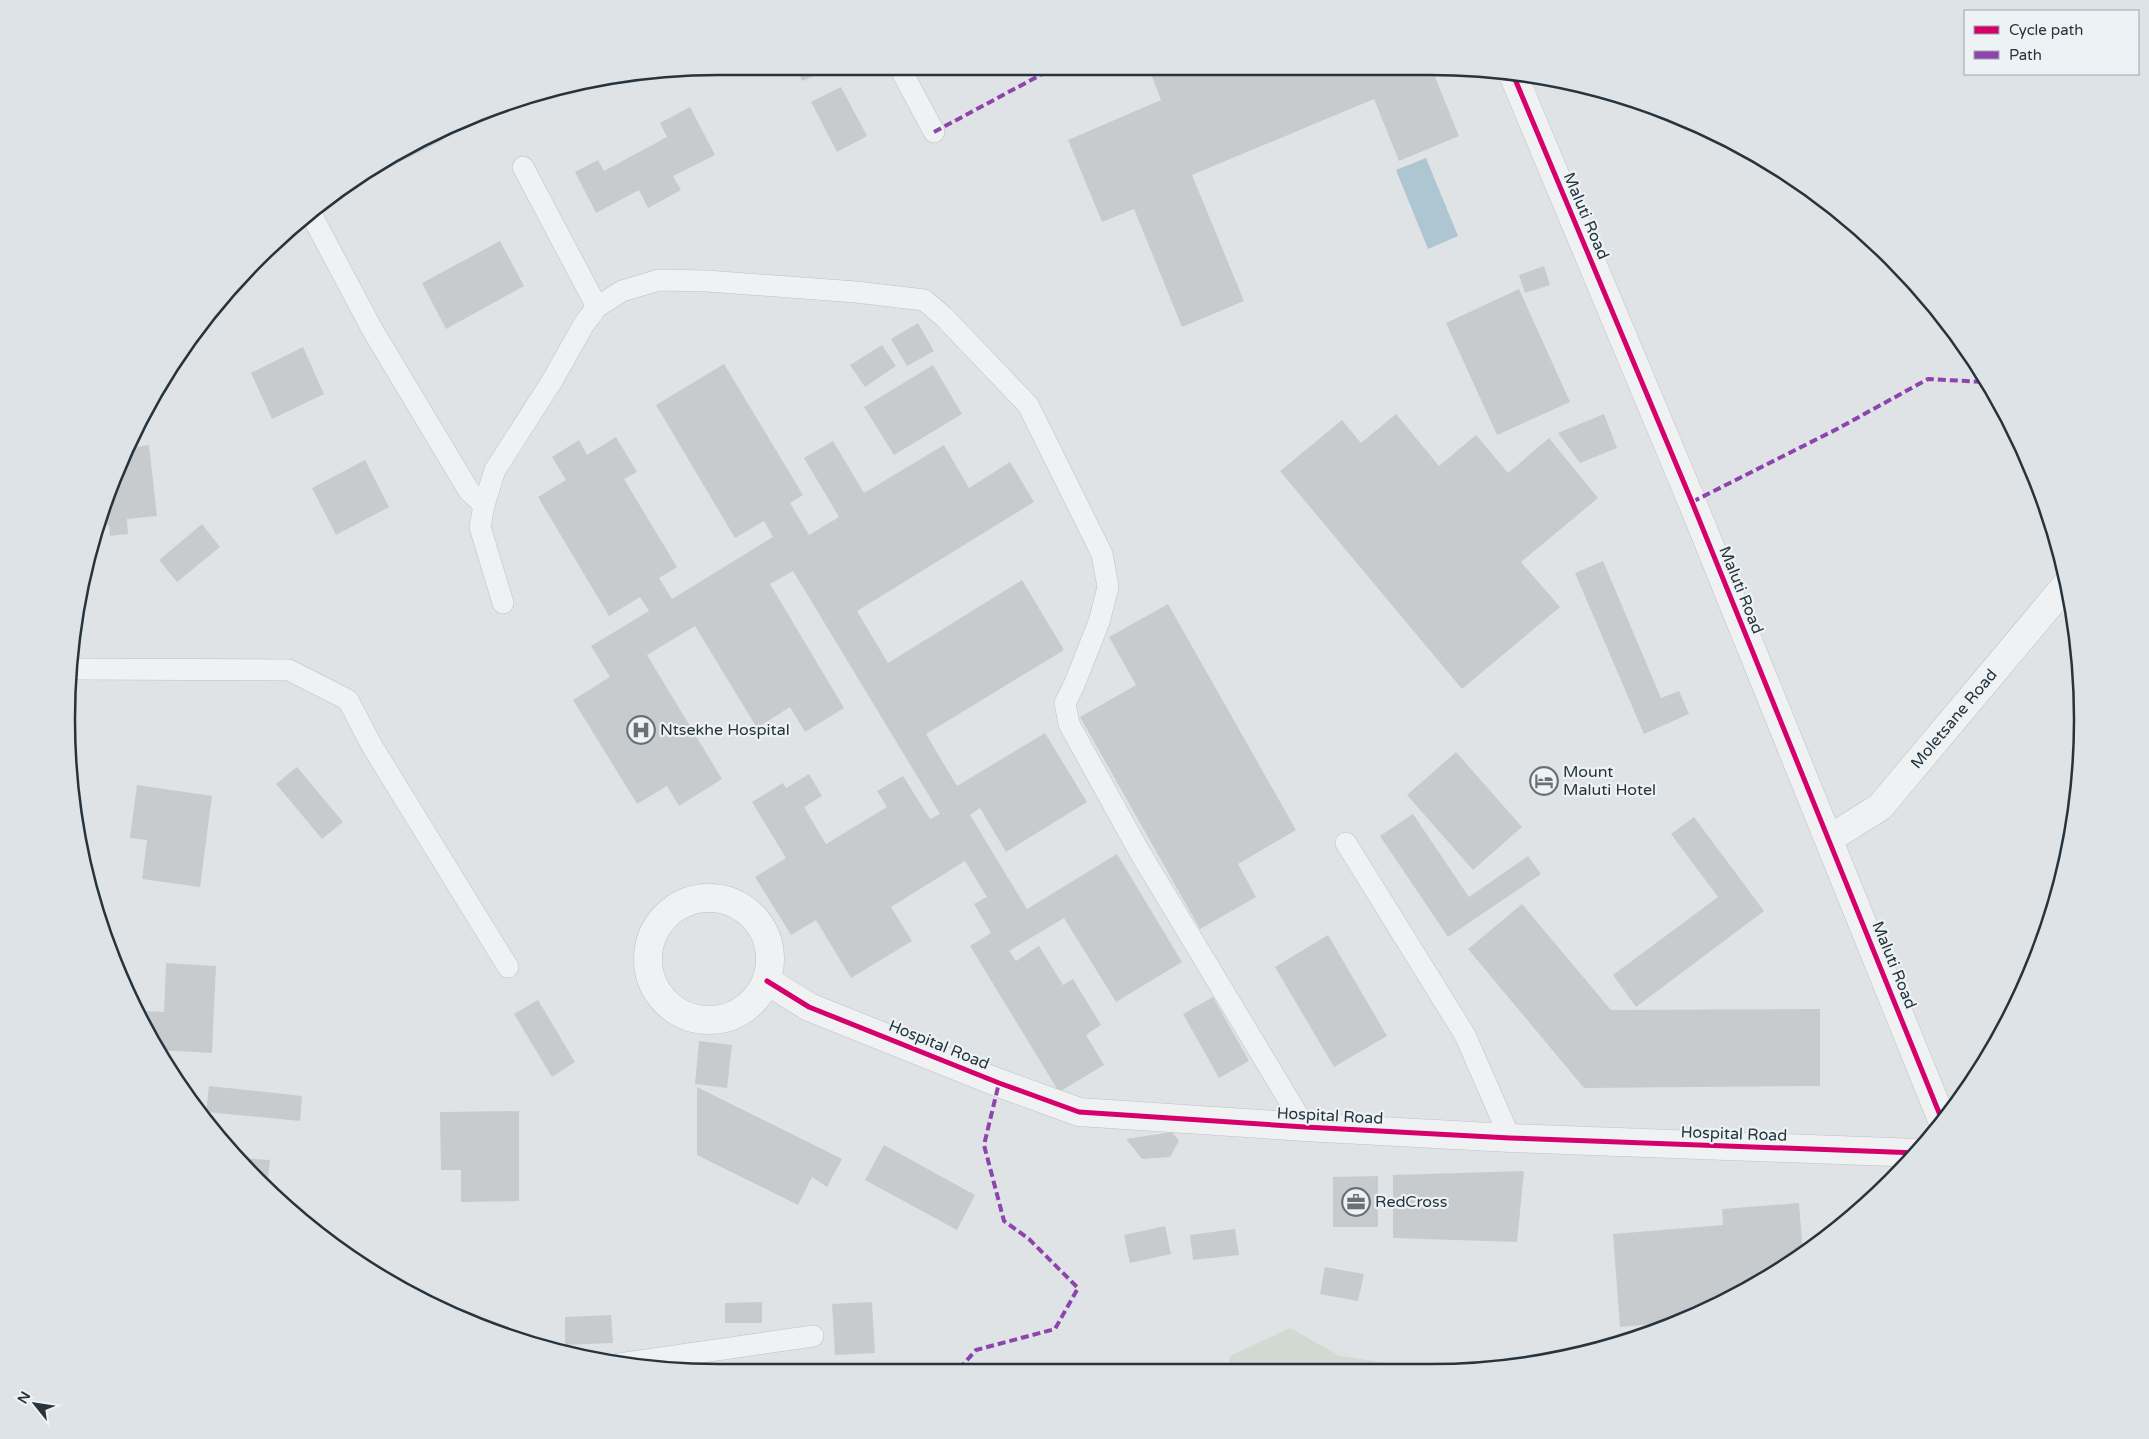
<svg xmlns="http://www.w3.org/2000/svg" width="2149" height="1439" font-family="'Varela Round',sans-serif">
<rect width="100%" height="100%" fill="#e0e3e5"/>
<!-- green -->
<path fill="#d2d9d0" d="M1290,1328L1340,1356L1440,1371L1228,1370L1230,1356Z"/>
<!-- water -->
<path fill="#aec6d1" d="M1426,158L1458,236L1428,249L1396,170Z"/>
<!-- building -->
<path fill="#c8cbcd" d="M798,72H823L802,81Z
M1155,72H1433L1459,136L1399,161L1374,99L1192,175L1244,301L1182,327L1134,209L1102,222L1068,140L1161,100L1151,74Z
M841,87L867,136L837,152L811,102Z
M690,107L715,155L673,176L681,190L648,208L639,190L596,213L575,172L598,160L604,171L667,137L660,123Z
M441,135L443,140L366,179L363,173Z
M500,241L524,286L446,329L422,283Z
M1544,266L1550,285L1525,293L1519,275Z
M1519,289L1570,402L1497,435L1446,323Z
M918,323L934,351L907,366L891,339Z
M882,345L896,366L865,387L850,365Z
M303,347L324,394L272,419L251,373Z
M724,364L803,495L790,503L809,535L839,517L804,458L833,441L864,493L944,445L969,488L1010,462L1034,502L857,611L888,663L1022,580L1064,650L926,734L957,786L1045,733L1087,802L1006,852L980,808L970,815L1027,909L1117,854L1182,962L1116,1002L1064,918L1009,951L1016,961L1039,946L1063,985L1073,979L1101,1025L1086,1035L1104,1065L1059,1092L970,946L991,933L974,904L987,897L965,861L891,907L912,941L851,978L816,920L791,935L755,877L786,858L752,802L783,783L786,788L809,774L822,796L804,807L826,844L887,807L877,791L903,776L930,819L940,814L793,571L770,584L844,708L805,732L790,707L757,728L695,626L647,655L722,779L679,806L667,786L637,804L573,700L610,677L591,646L649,611L640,597L609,616L538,497L566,480L552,457L579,440L587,455L616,437L637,472L624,479L677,567L659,578L672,599L773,537L764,521L735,538L656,405Z
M933,365L962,414L894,455L864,407Z
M1396,414L1439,466L1476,435L1508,473L1549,438L1598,498L1521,562L1560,607L1462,689L1280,471L1342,420L1361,443Z
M1604,414L1617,448L1580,463L1558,433Z
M149,445L157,516L127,519L128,534L110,536L109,525L97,527L116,470L129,448Z
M365,460L389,507L336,535L312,488Z
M202,524L220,547L177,582L159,560Z
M1603,561L1661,698L1679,691L1689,714L1644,734L1575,573Z
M1168,604L1296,830L1238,864L1256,897L1200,929L1080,717L1136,685L1109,637Z
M1456,752L1522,827L1473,870L1407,795Z
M297,767L343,822L322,839L276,784Z
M137,785L212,796L200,887L142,879L147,840L130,838Z
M1413,814L1469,897L1528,856L1541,874L1448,937L1380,836Z
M1694,817L1764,911L1636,1007L1613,975L1718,897L1671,834Z
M1522,904L1611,1010L1820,1009V1086L1584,1088L1468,949Z
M1328,935L1387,1036L1334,1067L1275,967Z
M166,963L216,966L212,1053L157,1050L154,1046L145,1025V1011L164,1012Z
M1213,997L1249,1061L1219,1078L1183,1014Z
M538,1000L575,1062L552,1077L514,1014Z
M699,1041L732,1045L727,1088L695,1084Z
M209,1086L302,1096L300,1121L206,1112Z
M697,1087L842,1159L827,1187L812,1177L798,1205L697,1155Z
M519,1111V1201L461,1202V1170H441L440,1112Z
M1172,1132L1179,1141L1170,1157L1142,1159L1126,1139Z
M884,1145L975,1195L957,1230L865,1180Z
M239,1158L270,1160L267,1188Z
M1524,1171L1517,1242L1393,1238V1175Z
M1378,1176V1227H1333V1177Z
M1799,1203L1803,1253L1718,1306L1674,1322L1620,1327L1613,1234L1723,1225L1722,1209Z
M1165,1226L1171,1254L1130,1263L1124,1235Z
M1235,1229L1239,1255L1193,1260L1190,1235Z
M1325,1267L1364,1274L1358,1301L1320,1294Z
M762,1302V1323H725V1303Z
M872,1302L875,1353L835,1355L832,1304Z
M611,1315L613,1343L565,1345V1317Z"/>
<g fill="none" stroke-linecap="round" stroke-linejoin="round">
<defs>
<path id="lane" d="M902,72L934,132
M523,167L597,307
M311,214L372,329L469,491L484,505
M503,603L480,527L484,505L495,470L552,381L584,324L597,307L622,291L659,280L707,281L856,292L924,300L944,317L1028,405L1102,554L1108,587L1099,622L1074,685L1065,703L1069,724L1139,851L1305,1127
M69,669L289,670L348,700L372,746L508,967
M1346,843L1465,1035L1510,1138
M619,1364L813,1336"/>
<path id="street" d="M1512,72L1692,502L1942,1120
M1829,839L1880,807L2066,585
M648 959a61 61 0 1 1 122 0a61 61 0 1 1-122 0Z
M767,981L809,1007L999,1083L1079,1112L1305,1127L1510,1138L1918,1153"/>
</defs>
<!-- lane casing -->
<use href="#lane" stroke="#bec1c3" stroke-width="22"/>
<!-- street casing -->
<use href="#street" stroke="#bec1c3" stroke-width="29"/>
<!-- lane -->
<use href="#lane" stroke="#eff1f2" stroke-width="21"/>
<!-- street -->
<use href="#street" stroke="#eff1f2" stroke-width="28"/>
<!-- quiet -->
<path stroke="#8e44ad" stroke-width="4" stroke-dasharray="8 4" stroke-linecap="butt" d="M934,132L1046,72
M1692,502L1837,429L1928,379L1985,382
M959,1369L976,1350L1055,1329L1078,1288L1029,1239L1004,1221L984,1145L999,1083"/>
<defs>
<path id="cycleway" d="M1512,72L1692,502L1942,1120
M767,981L809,1007L999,1083L1079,1112L1305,1127L1510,1138L1918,1153"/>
</defs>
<!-- cycleway casing -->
<use href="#cycleway" stroke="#edf2f5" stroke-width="8"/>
<!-- cycleway -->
<use href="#cycleway" stroke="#d6006c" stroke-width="5"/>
</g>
<!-- icons -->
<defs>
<symbol id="hospital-ring" viewBox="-11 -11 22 22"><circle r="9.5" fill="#edf2f5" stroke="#687178" stroke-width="1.5"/><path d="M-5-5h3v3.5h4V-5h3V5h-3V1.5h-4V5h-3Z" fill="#687178"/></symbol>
<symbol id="hotel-ring" viewBox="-11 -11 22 22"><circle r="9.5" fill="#edf2f5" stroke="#687178" stroke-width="1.5"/><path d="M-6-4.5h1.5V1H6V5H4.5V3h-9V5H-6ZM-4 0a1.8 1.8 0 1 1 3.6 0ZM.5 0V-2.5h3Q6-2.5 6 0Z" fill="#687178"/></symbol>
<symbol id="office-ring" viewBox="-11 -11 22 22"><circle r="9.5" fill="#edf2f5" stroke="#687178" stroke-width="1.5"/><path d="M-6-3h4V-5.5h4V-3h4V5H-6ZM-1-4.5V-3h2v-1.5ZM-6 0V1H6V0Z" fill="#687178"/></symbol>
</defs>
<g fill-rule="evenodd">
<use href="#hospital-ring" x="625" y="714" width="32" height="32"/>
<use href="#hotel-ring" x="1528" y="765" width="32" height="32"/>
<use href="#office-ring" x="1340" y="1186" width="32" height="32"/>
</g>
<g text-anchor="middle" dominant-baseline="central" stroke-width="4.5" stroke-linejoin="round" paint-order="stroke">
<!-- street labels -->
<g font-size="16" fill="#27343e" stroke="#edf2f5">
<text transform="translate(1586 216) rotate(67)">Maluti Road</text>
<text transform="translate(1741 590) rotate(68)">Maluti Road</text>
<text transform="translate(1954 719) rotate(-50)">Moletsane Road</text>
<text transform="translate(1894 965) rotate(68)">Maluti Road</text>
<text transform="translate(939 1045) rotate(22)">Hospital Road</text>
<text transform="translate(1330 1116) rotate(3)">Hospital Road</text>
<text transform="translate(1734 1134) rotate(2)">Hospital Road</text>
</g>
<!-- poi labels -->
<g font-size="16" fill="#27343e" stroke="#edf2f5" text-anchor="start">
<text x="660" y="730">Ntsekhe Hospital</text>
<text x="1563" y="772">Mount<tspan x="1563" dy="18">Maluti Hotel</tspan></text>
<text x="1375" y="1202">RedCross</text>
</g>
</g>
<!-- crop -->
<path d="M0 0H2149V1439H0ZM719 75H1430A644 644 0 0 1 2074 719V720A644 644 0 0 1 1430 1364H719A644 644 0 0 1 75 720V719A644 644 0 0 1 719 75Z" fill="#dde3e6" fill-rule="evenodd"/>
<path fill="none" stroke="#27343e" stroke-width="2.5" d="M719 75H1430A644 644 0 0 1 2074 719V720A644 644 0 0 1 1430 1364H719A644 644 0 0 1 75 720V719A644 644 0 0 1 719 75Z"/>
<!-- legend -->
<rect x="1964" y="10" width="175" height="65" fill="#edf2f5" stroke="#9ea6ac"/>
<rect x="1974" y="26" width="25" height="8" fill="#d6006c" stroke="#9ea6ac"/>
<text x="2009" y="35" font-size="15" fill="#27343e">Cycle path</text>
<rect x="1974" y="51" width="25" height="8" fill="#8e44ad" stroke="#9ea6ac"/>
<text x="2009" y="60" font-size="15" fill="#27343e">Path</text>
<!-- north arrow -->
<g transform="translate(35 1404) rotate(300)" stroke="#edf2f5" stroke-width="4" paint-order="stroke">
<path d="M0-4L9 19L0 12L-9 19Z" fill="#27343e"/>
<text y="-8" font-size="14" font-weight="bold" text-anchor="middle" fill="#27343e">N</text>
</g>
</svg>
